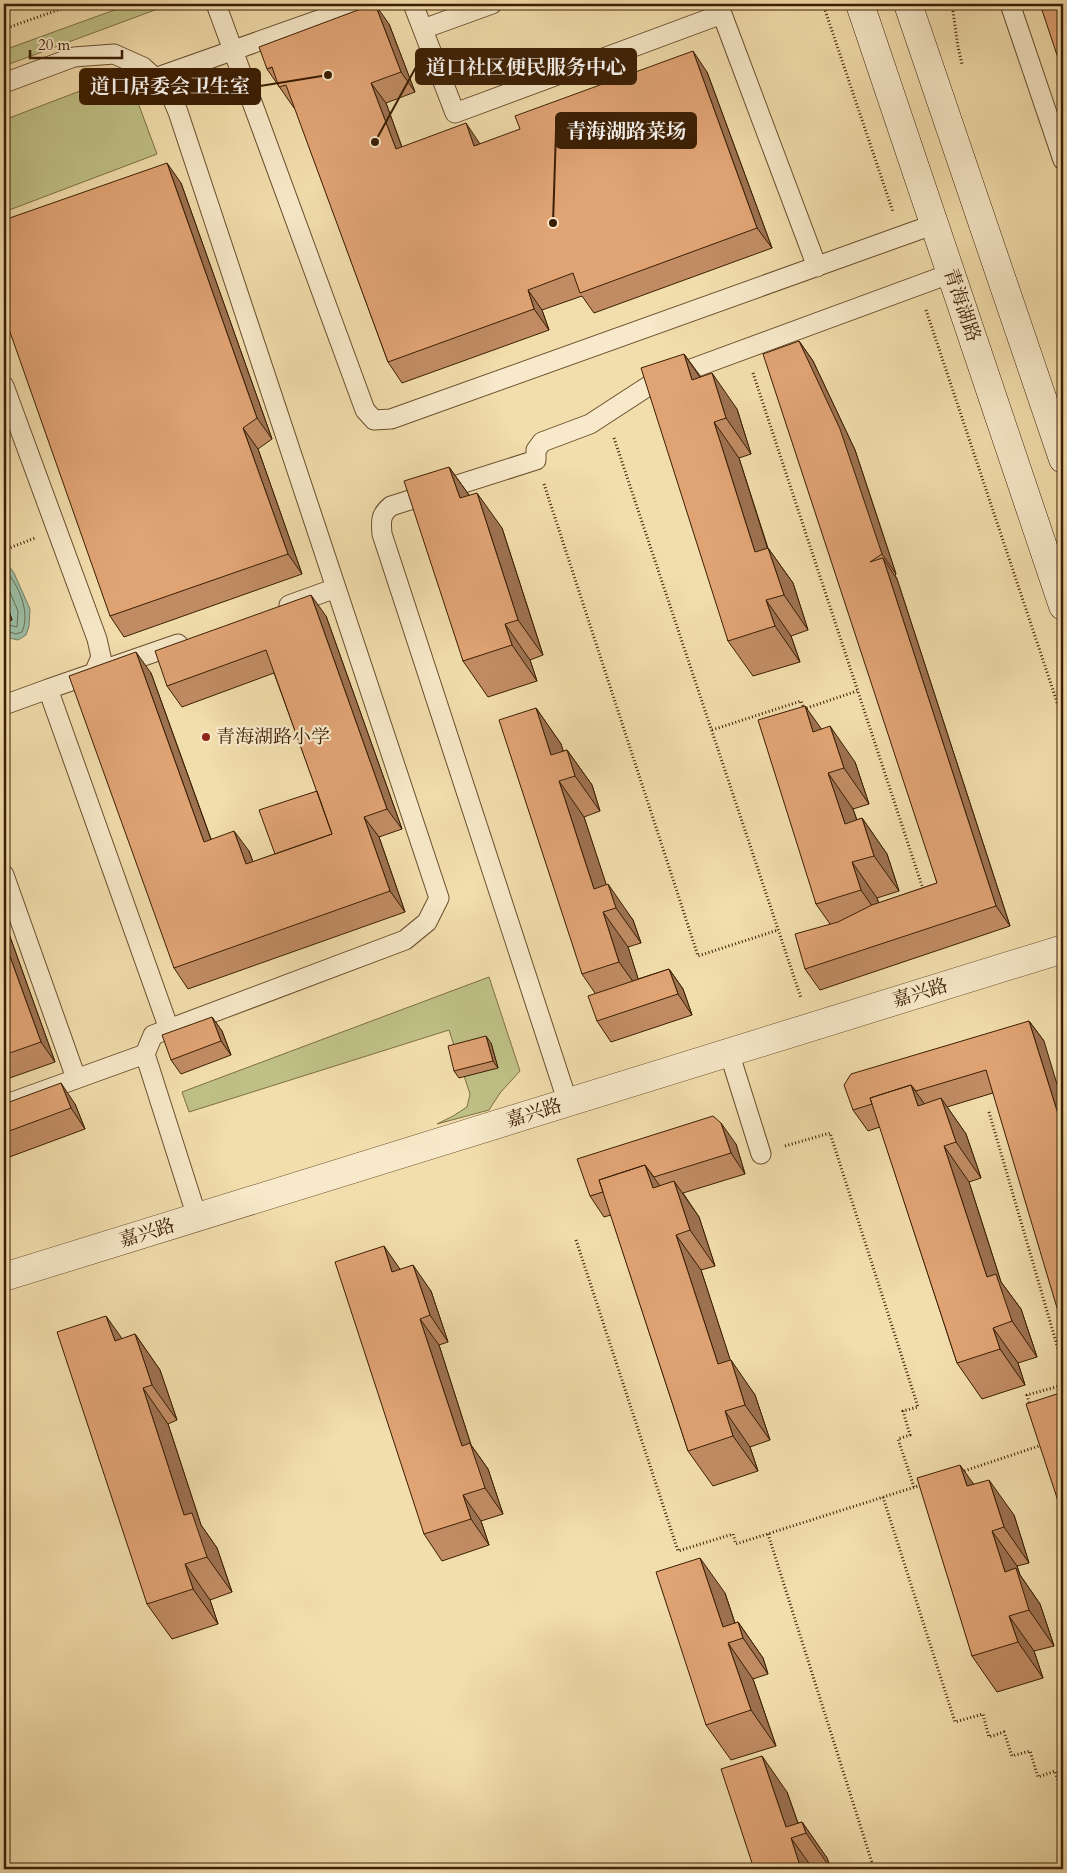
<svg xmlns="http://www.w3.org/2000/svg" width="1067" height="1873" font-family="Cardo,'Noto Serif SC',serif">
<rect width="100%" height="100%" fill="#f2ddac"/>
<filter id="stains"><feTurbulence type="fractalNoise" baseFrequency=".004" numOctaves="4"/><feColorMatrix values="0 0 0 0 .2 0 0 0 0 .09 0 0 0 0 .02 0 0 0 .5 -.17"/></filter>
<radialGradient id="worn" r=".72"><stop offset=".6" stop-color="#630" stop-opacity="0"/><stop offset="1" stop-color="#630" stop-opacity=".3"/></radialGradient>
<!-- green -->
<path fill="#bfc086" stroke="#7d6f44" d="M131,4H171L4,66V50Z
M127,73L157,154L4,212V120Z
M489,977L520,1071L500,1093L489,1110L437,1124L453,1116L467,1107L470,1094L449,1030L189,1112L182,1092Z"/>
<!-- water -->
<path fill="#9cbda4" stroke="#757d64" d="M4,559L14,573L30,609L29,626L26,635L18,640L9,638L4,634Z"/>
<g fill="none" stroke-linecap="round" stroke-linejoin="round">
<!-- shore -->
<path stroke="#6c6e54" stroke-width="1" d="M4,569C18,583 31,612 22,632L16,634L4,630
M4,578L18,611L17,627L5,624"/>
<defs>
<path id="service" d="M216,4L365,410L374,420L391,419L935,224
M413,4L455,113L722,14L817,267
M1010,4L1063,160
M423,29L492,4
M155,78L364,4
M4,83L74,57L114,54L143,67L155,78L170,93L178,112L439,898L427,922L405,940L153,1035L145,1054L4,1105
M4,386L97,639L101,657L94,673
M289,605L336,588
M4,705L48,689
M4,875L76,1078
M169,1029L48,689L178,644
M729,1052L761,1154
M145,1054L197,1217
M568,1103L382,534C381,521 380,515 391,506L536,460V450L542,442L590,424L653,383L952,273"/>
<path id="minor" d="M4,1277L1063,949"/>
<path id="secondary" d="M860,4L1063,606
M908,4L1063,459"/>
</defs>
<!-- service casing -->
<use href="#service" stroke="#694e2d" stroke-width="21"/>
<!-- minor casing -->
<use href="#minor" stroke="#694e2d" stroke-width="29"/>
<!-- secondary casing -->
<use href="#secondary" stroke="#3b1e03" stroke-width="29"/>
<!-- path -->
<path stroke="#3b1e03" stroke-width="3" stroke-dasharray="1 2.5" stroke-linecap="butt" d="M823,4L893,212
M952,4L958,47L962,64
M4,29L75,4
M926,310L1063,720
M753,373L924,892
M614,438L801,998
M544,484L698,956L778,930
M4,550L35,538
M712,730L801,701L804,709L857,691
M989,1112L1063,1366
M785,1146L830,1133L918,1407L903,1411L910,1435L898,1439L914,1487
M576,1240L678,1551L733,1534L736,1544L921,1485
M1030,1406L1027,1395L1063,1385
M961,1472L1042,1445
M883,1497L955,1722L983,1714L989,1737L1004,1732L1012,1756L1030,1751L1038,1777L1055,1771L1063,1797
M768,1534L874,1869"/>
<!-- service -->
<use href="#service" stroke="#f7e9c9" stroke-width="19"/>
<!-- minor -->
<use href="#minor" stroke="#f7e9c9" stroke-width="28"/>
<!-- secondary -->
<use href="#secondary" stroke="#f7e9c9" stroke-width="28"/>
</g>
<!-- wall -->
<path fill="#c18c64" stroke="#3b1e03" d="M389,24L415,92L386,103L402,147L480,144L707,72L772,248L594,313L582,296L542,310L549,330L402,383L388,362L295,107L294,108L267,69Z
M181,183L272,439L258,449L302,574L124,637L110,616Z
M799,341L813,361L855,450L896,574L895,575L897,579L1010,926L820,990L805,969L830,924L816,904L821,729L855,762L869,804L853,809L857,820L862,818L887,854L899,891L877,898L879,903L937,883Z
M684,354L701,377L737,409L751,454L739,458L768,548L793,583L808,630L791,636L800,662L753,676L728,641Z
M449,467L469,495L502,528L543,655L530,660L537,681L488,697L463,661Z
M4,597L12,620L4,623Z
M326,616L402,829L379,837L405,912L188,989L174,968L151,673L211,839L249,851L253,862L275,854L317,791L274,673L182,707L167,686Z
M536,708L561,744L563,751L567,750L592,785L600,811L584,817L606,885L633,920L641,943L628,947L638,979L669,969L683,989L692,1015L611,1042L597,1021L595,993L582,974Z
M4,920L55,1062L4,1080Z
M212,1017L222,1031L231,1055L181,1074L171,1060Z
M1029,1021L1044,1041L993,1093L947,1107L966,1134L981,1178L969,1182L1001,1282L1021,1309L1037,1357L1018,1363L1025,1385L982,1399L957,1363L880,1127L868,1131L853,1110Z
M491,1043L498,1068L459,1078L454,1071Z
M4,1104H75L85,1129L4,1159Z
M736,1144L745,1174L683,1193L699,1217L715,1266L701,1270L730,1360L755,1395L770,1440L750,1447L758,1471L713,1486L688,1451L611,1215L604,1217L590,1196Z
M400,1269L431,1291L448,1342L439,1345L471,1445L488,1469L503,1514L481,1521L489,1545L442,1561L424,1534Z
M135,1334L160,1370L177,1420L168,1424L201,1525L217,1548L232,1592L210,1600L218,1624L172,1639L147,1604L122,1339Z
M974,1484L1014,1515L1029,1563L1017,1566L1020,1575L1040,1604L1054,1646L1034,1651L1043,1678L997,1692L972,1656Z
M725,1593L735,1623L738,1622L763,1658L768,1674L753,1679L776,1746L731,1760L706,1725Z
M787,1792L798,1823L802,1822L827,1858L831,1869H754Z"/>
<!-- shaded-wall -->
<path fill="#9d7251" stroke="#3b1e03" d="M375,4L389,24L415,92L401,72Z
M693,51L707,72L772,248L757,228Z
M371,83L386,103L410,170L396,149Z
M466,123L480,144L474,146Z
M167,163L181,183L272,439L257,418Z
M528,290L542,310L549,330L534,309Z
M799,341L813,361L855,450L896,574L882,554Z
M684,354L709,390L692,380Z
M712,373L737,409L751,454L726,418Z
M714,422L739,458L780,588L755,552Z
M243,428L258,449L302,574L288,554Z
M449,467L474,502L460,498Z
M477,493L502,528L543,655L518,620Z
M768,548L793,583L808,630L784,595Z
M883,558L897,579L1010,926L996,906Z
M311,595L326,616L402,829L387,809Z
M4,597L12,620L4,608Z
M766,600L791,636L800,662L775,626Z
M505,624L530,660L537,681L512,645Z
M136,652L151,673L219,862L204,842Z
M805,706L830,741L813,732Z
M536,708L561,744L571,777L551,755Z
M830,726L855,762L869,804L844,768Z
M567,750L592,785L600,811L575,776Z
M828,773L853,809L869,857L845,824Z
M559,781L584,817L614,908L594,889Z
M364,817L379,837L405,912L390,891Z
M862,818L887,854L899,891L874,856Z
M234,831L249,851L261,885L246,864Z
M852,862L877,898L886,926L861,890Z
M608,884L633,920L641,943L616,908Z
M603,912L628,947L644,997L619,962Z
M4,920L55,1062L41,1042L4,940Z
M669,969L683,989L692,1015L678,994Z
M212,1017L222,1031L231,1055L221,1041Z
M1029,1021L1044,1041L1063,1104V1130Z
M486,1036L491,1043L498,1068L493,1061Z
M61,1083L75,1104L85,1129L71,1108Z
M911,1085L936,1120L918,1106Z
M941,1098L966,1134L981,1178L956,1142Z
M721,1123L736,1144L745,1174L731,1153Z
M944,1146L969,1182L1001,1282L1021,1309L1037,1357L1012,1321L987,1277Z
M645,1165L670,1200L653,1188Z
M674,1181L699,1217L715,1266L690,1230Z
M676,1235L701,1270L743,1399L718,1364Z
M384,1246L402,1272H392Z
M413,1265L431,1291L448,1342L430,1315Z
M106,1316L131,1351L115,1341Z
M420,1319L439,1345L471,1445L488,1469L503,1514L485,1488L462,1446Z
M993,1328L1018,1363L1025,1385L1000,1349Z
M135,1334L160,1370L177,1420L152,1385Z
M731,1360L755,1395L770,1440L745,1405Z
M143,1388L168,1424L201,1525L217,1548L232,1592L207,1557L184,1515Z
M725,1411L750,1447L758,1471L733,1436Z
M960,1465L985,1500L967,1486Z
M989,1480L1014,1515L1029,1563L1004,1527Z
M463,1495L481,1521L489,1545L471,1519Z
M992,1531L1017,1566L1020,1575L1040,1604L1054,1646L1029,1610L1005,1572Z
M700,1558L725,1593L740,1639L723,1627Z
M185,1564L210,1600L218,1624L193,1589Z
M1009,1616L1034,1651L1043,1678L1018,1642Z
M738,1622L763,1658L768,1674L743,1638Z
M728,1643L753,1679L776,1746L751,1710Z
M762,1756L787,1792L802,1835L786,1827Z
M802,1822L827,1858L831,1869L806,1833Z
M791,1838L813,1869H801Z"/>
<!-- building -->
<path fill="#e0a374" stroke="#3b1e03" d="M374,4H375L401,72L371,83L396,149L466,123L474,146L520,129L515,116L693,51L757,228L580,293L573,273L528,290L534,309L388,362L286,85L279,87L272,67L267,69L259,47Z
M1040,4H1063V73Z
M167,163L257,418L243,428L288,554L110,616L4,315V220Z
M799,341L840,429L882,554L870,562L883,558L996,906L805,969L795,934L838,922L872,905L937,883L763,354Z
M684,354L692,380L712,373L726,418L714,422L755,552L768,548L784,595L766,600L775,626L728,641L641,368Z
M449,467L460,498L477,493L518,620L505,624L512,645L463,661L404,481Z
M311,595L387,809L364,817L390,891L174,968L69,676L136,652L204,842L234,831L246,864L332,834L266,650L167,686L155,651Z
M805,706L813,732L830,726L844,768L828,773L845,824L862,818L874,856L852,862L861,890L816,904L758,720Z
M536,708L551,755L567,750L575,776L559,781L594,889L608,884L616,908L603,912L619,962L582,974L499,720Z
M317,791L332,834L275,854L259,810Z
M4,940L41,1042L4,1055Z
M669,969L678,994L597,1021L588,996Z
M212,1017L221,1041L171,1060L162,1035Z
M1029,1021L1063,1130V1328L986,1070L916,1091L911,1085L870,1098L872,1104L853,1110L844,1085L851,1074Z
M486,1036L493,1061L454,1071L448,1046Z
M61,1083L71,1108L4,1133V1104Z
M911,1085L918,1106L941,1098L956,1142L944,1146L987,1277L996,1274L1012,1321L993,1328L1000,1349L957,1363L870,1098Z
M713,1116L721,1123L731,1153L654,1177L645,1165L599,1180L603,1192L590,1196L577,1159Z
M645,1165L653,1188L674,1181L690,1230L676,1235L718,1364L731,1360L745,1405L725,1411L733,1436L688,1451L599,1180Z
M384,1246L392,1272L413,1265L430,1315L420,1319L462,1446L470,1443L485,1488L463,1495L471,1519L424,1534L335,1262Z
M106,1316L115,1341L135,1334L152,1385L143,1388L184,1515L192,1513L207,1557L185,1564L193,1589L147,1604L57,1332Z
M1063,1392V1516L1026,1404Z
M960,1465L967,1486L989,1480L1004,1527L992,1531L1005,1572L1016,1568L1029,1610L1009,1616L1018,1642L972,1656L917,1478Z
M700,1558L723,1627L738,1622L743,1638L728,1643L751,1710L706,1725L656,1572Z
M762,1756L786,1827L802,1822L806,1833L791,1838L801,1869H754L721,1769Z"/>
<!-- markers -->
<circle fill="#8f2418" stroke="#f7e9c9" stroke-width="2" cx="206" cy="737" r="5"/>
<g text-anchor="middle" dominant-baseline="central" stroke-width="4.5" stroke-linejoin="round" paint-order="stroke">
<!-- street labels -->
<g font-size="19" fill="#3b1e03" stroke="#f7e9c9">
<text transform="translate(962 305) rotate(71)">青海湖路</text>
<text transform="translate(920 993) rotate(-17)">嘉兴路</text>
<text transform="translate(534 1113) rotate(-17)">嘉兴路</text>
<text transform="translate(147 1233) rotate(-17)">嘉兴路</text>
</g>
<!-- poi labels -->
<g font-size="19" fill="#3b1e03" stroke="#f7e9c9" text-anchor="start">
<text x="216" y="737">青海湖路小学</text>
</g>
</g>
<!-- callouts -->
<path fill="none" stroke="#3b1e03" stroke-width="2" d="M375 142L416 67M328 75L260 86M553 223L556 131"/>
<g fill="#3b1e03" stroke="#f7e9c9" stroke-width="2">
<circle cx="375" cy="142" r="5"/>
<circle cx="328" cy="75" r="5"/>
<circle cx="553" cy="223" r="5"/>
</g>
<g fill="#3b1e03" stroke="#3b1e03" stroke-width="2">
<rect x="416" y="49" width="220" height="35" rx="5"/>
<rect x="80" y="69" width="180" height="35" rx="5"/>
<rect x="556" y="113" width="140" height="35" rx="5"/>
</g>
<g font-size="20" text-anchor="middle" font-weight="bold" fill="#fff">
<text x="526" y="74">道口社区便民服务中心</text>
<text x="170" y="93">道口居委会卫生室</text>
<text x="626" y="138">青海湖路菜场</text>
</g>
<!-- margin -->
<rect width="1067" height="1873" fill="none" stroke="#f2ddac" stroke-width="20"/>
<rect x="5" y="5" width="1057" height="1863" fill="none" stroke="#3b1e03" stroke-width="2.5"/>
<rect x="10" y="10" width="1047" height="1853" fill="none" stroke="#3b1e03"/>
<!-- scale -->
<path d="M30 50v8h92v-8" fill="none" stroke="#3b1e03" stroke-width="2.5"/>
<text x="38" y="50" font-size="15" fill="#3b1e03" stroke="#f7e9c9" stroke-width="4" paint-order="stroke">20 m</text>
<rect width="100%" height="100%" filter="url(#stains)"/>
<rect width="100%" height="100%" fill="url(#worn)"/>
</svg>
